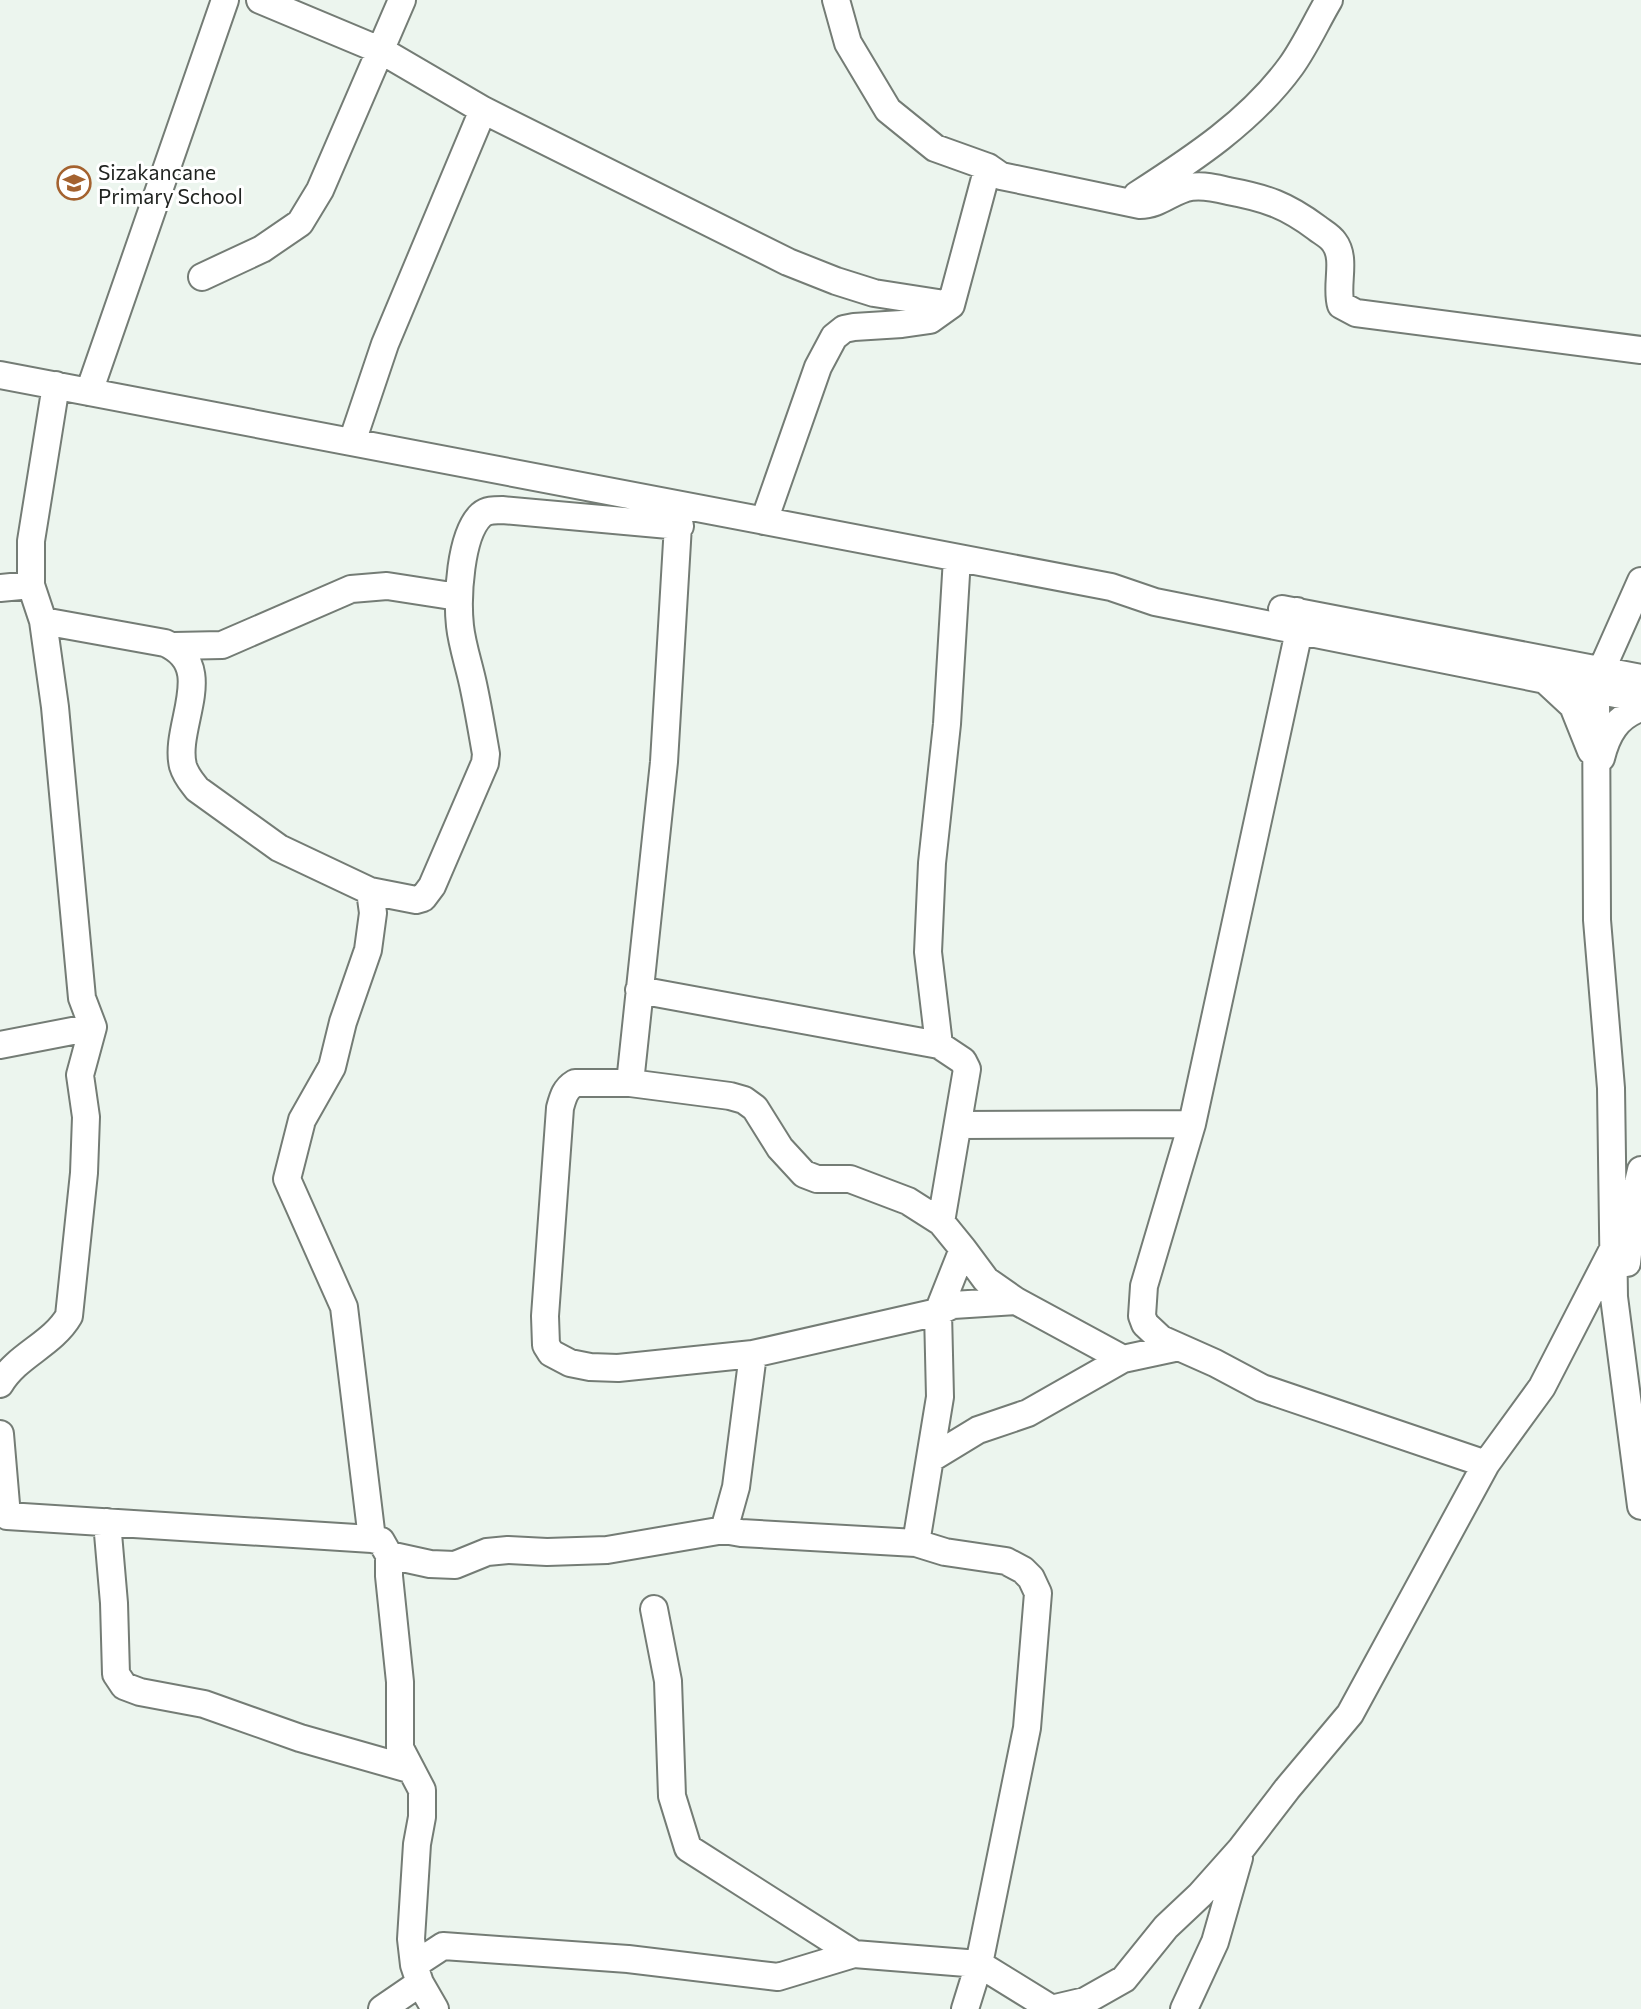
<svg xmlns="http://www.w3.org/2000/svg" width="1641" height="2009" font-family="Commissioner,sans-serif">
<rect width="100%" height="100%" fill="#ecf5ee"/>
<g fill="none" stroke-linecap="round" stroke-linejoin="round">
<defs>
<path id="minor" d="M260,0L382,51L483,110L788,262L836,281L874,293L951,305
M836,0L848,43L888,110L935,148L988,167L1001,176L1140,205C1160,205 1172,190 1191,187C1203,185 1216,188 1228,191C1266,198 1286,205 1317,228C1322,232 1330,236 1334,242C1347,259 1335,286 1341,305L1356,313L1641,350
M1137,195C1193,159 1251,121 1291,66C1306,45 1316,22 1329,0
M202,277L262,249L300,223L320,190L402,0
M0,375L1111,587L1155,602L1641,699
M89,392L225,0
M352,442L385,344L483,110
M764,521L818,367L834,337L844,329L854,327L902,324L930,320L951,305L988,167
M1641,581L1601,671L1596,691L1597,920L1611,1088L1614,1297L1641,1506
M0,588L31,585
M1282,609L1641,678
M1297,611L1299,631L1192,1124L1144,1286L1142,1316L1145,1324L1161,1339L1215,1363L1262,1388L1486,1464
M43,621L165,643C219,666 173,726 183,766C186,776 191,781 197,789L279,848L370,891L416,900L423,898L432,886L485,763L486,754C482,731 478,707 473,684C469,665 462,645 460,626C457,598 460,535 481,515C487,510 494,510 502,510L680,526
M174,646L222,645L351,589L387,586L458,597
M1545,680L1573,706L1591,751
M1601,758C1607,734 1617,716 1641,708
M370,891L373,913L368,950L343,1022L332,1067L302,1120L287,1179L344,1307L372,1539
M639,990L939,1045L963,1061L967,1069L941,1222L963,1249L938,1312L940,1397L916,1543
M0,1045L93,1027
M939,1045L928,952L932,863L947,724L957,558
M630,1083L664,762L679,508
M958,1125L1192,1124
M941,1222L908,1201L850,1179H817L804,1174L780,1148L755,1108L744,1100L730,1096L630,1083H575C565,1089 563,1097 560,1108L545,1316L546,1345L551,1353L570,1363L590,1367L618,1368L753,1354L938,1312L953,1305L1016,1301
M963,1249L986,1280L1016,1301L1123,1359
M1627,1263L1634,1200L1641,1170
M0,1384C17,1355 52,1345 69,1316L84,1173L86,1117L80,1075L93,1027L82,998L55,707L43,621L31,585V541L56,385
M0,1434L7,1516L372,1539L381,1541L389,1555V1576L400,1682V1748L422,1790V1817L417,1844L411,1939L414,1965L420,1983L435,2009
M932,1458L978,1430L1028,1413L1123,1359L1179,1347
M107,1522L114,1603L116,1674L124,1686L140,1692L204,1704L300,1738L409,1769
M724,1530L736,1487L753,1354
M389,1555L430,1564L455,1565L487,1552L508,1550L547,1552L607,1550L724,1530L741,1533L916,1543L945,1552L1006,1561L1023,1570L1031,1578L1038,1593L1027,1728L979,1964L965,2009
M654,1609L668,1681L672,1796L688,1848L854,1954L979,1964L1052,2009
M414,1965L443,1946L628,1959L778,1977L854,1954
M382,2009L420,1983
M1051,2009L1085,2001L1124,1979L1166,1927L1200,1895L1241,1849L1287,1789L1350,1714L1486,1464L1542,1387L1613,1249
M1184,2009L1215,1942L1239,1858"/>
</defs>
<!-- minor casing -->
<use href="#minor" stroke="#747c75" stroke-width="30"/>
<!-- minor -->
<use href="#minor" stroke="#fff" stroke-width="26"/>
</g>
<!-- icons -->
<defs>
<symbol id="school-ring" viewBox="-11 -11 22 22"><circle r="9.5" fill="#fff" stroke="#a4622f" stroke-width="1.5"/><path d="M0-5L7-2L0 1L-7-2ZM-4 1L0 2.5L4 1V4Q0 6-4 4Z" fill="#a4622f"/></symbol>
</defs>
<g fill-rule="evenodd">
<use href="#school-ring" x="55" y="164" width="38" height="38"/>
</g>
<g text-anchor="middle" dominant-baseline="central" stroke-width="6" stroke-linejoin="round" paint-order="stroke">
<!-- poi labels -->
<g font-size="21" fill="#212421" stroke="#fff" text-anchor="start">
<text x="98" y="171">Sizakancane<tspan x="98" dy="24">Primary School</tspan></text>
</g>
</g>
</svg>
